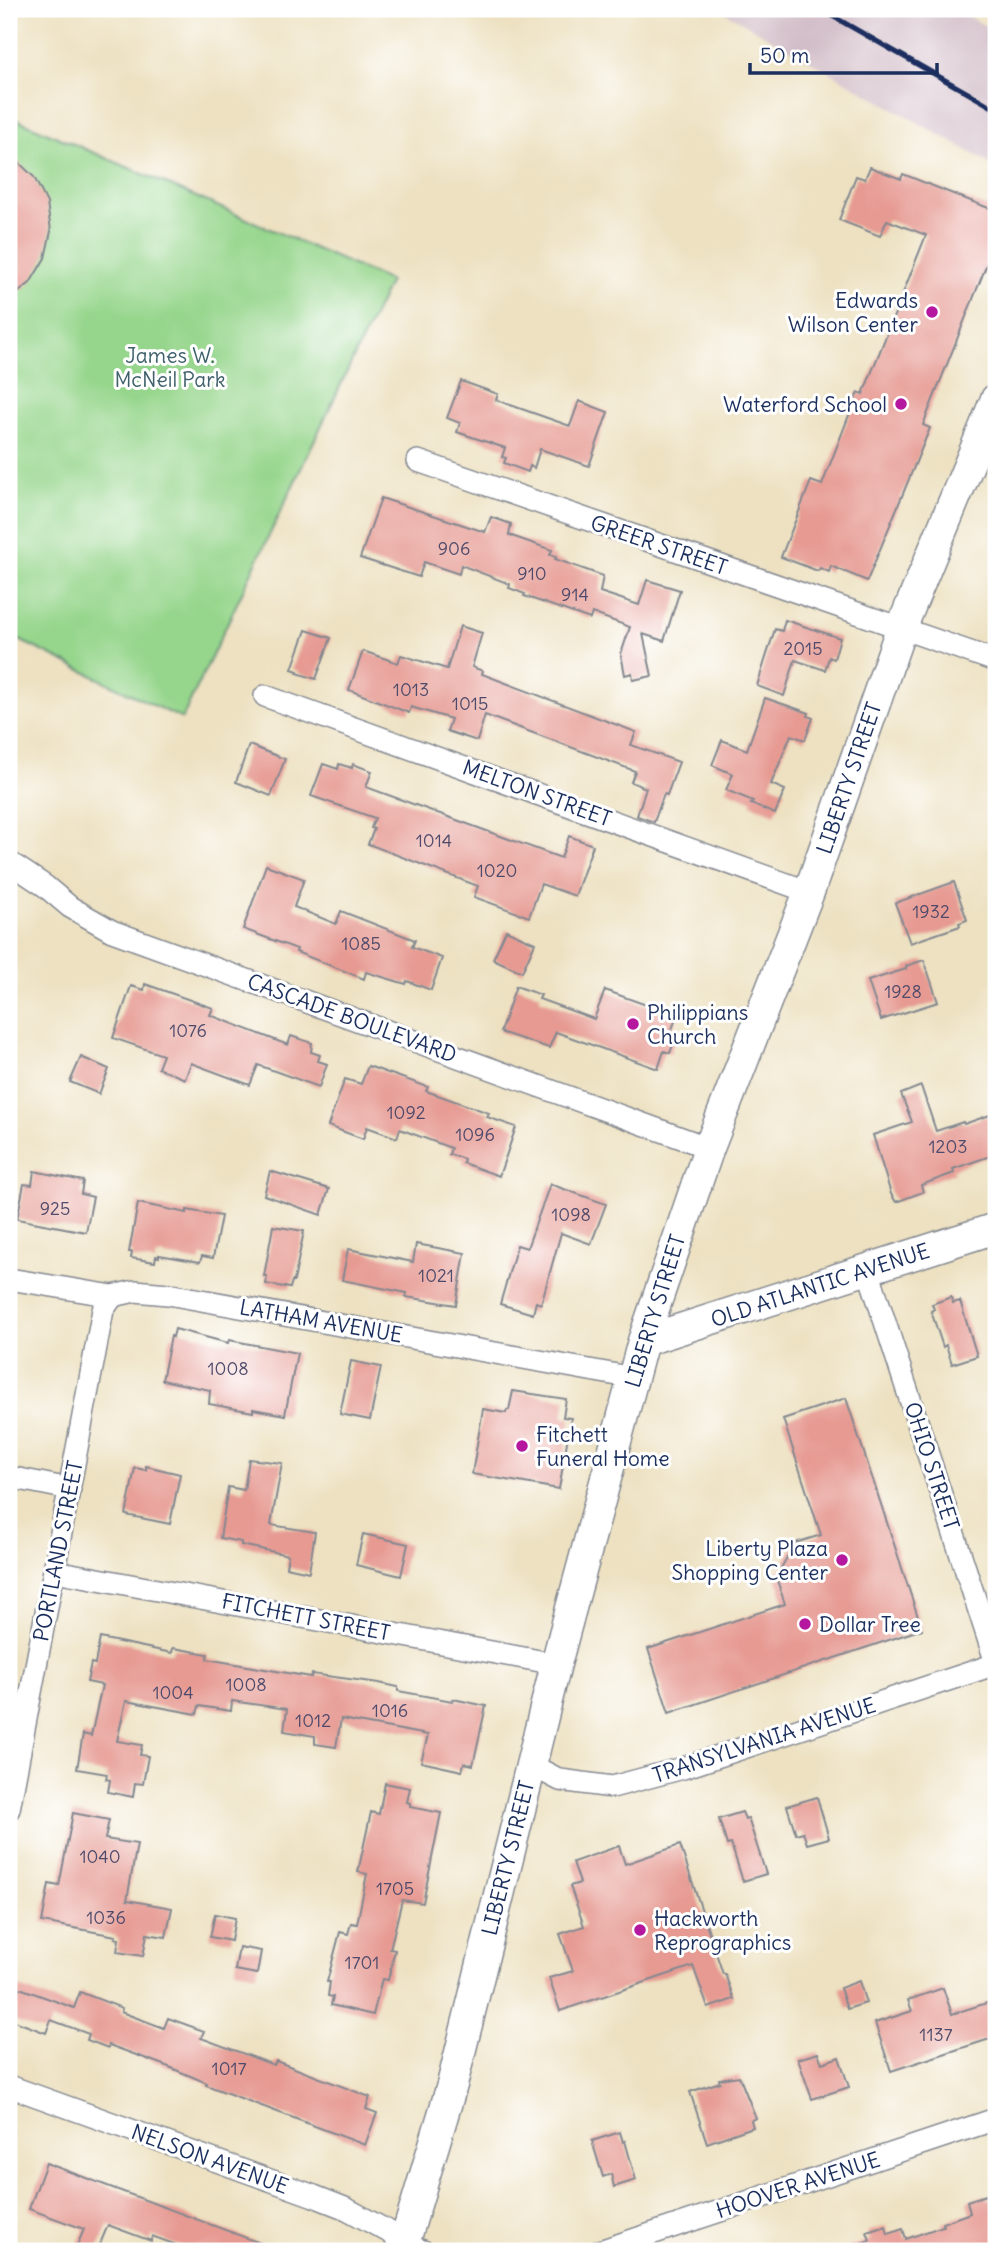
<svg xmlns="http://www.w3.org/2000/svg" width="1005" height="2260" font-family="Delius,sans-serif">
<rect width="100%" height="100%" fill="#fff"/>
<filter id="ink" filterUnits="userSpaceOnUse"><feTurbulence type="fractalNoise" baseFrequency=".0143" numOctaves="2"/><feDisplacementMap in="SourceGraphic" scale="14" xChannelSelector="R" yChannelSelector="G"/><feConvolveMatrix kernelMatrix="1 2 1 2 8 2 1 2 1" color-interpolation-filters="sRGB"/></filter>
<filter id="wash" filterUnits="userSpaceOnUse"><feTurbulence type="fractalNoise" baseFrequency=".00686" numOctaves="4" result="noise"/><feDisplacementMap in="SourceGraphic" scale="28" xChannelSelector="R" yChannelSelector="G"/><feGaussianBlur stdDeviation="1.57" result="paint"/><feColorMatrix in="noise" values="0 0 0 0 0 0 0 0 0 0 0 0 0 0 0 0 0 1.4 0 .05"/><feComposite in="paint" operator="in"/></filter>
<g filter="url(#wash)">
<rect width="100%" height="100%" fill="#ede1c1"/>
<!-- industrial -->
<path fill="#d2bdc7" d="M719,9H956L996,32V167Z"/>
<!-- green -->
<path fill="#96d68c" stroke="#588275" stroke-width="2" d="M9,116L390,281L182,719L9,635Z"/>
<g id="blocks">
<!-- building -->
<path fill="#e69a92" d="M9,153L34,177L47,203L51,231L45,258L30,283L9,300Z
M870,167L901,179L903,174L996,211V241L923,425L930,428L867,581L831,566L829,572L820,568L818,571L781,557L811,481L822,485L858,392L863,394L926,235L887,220L880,236L839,220L856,176L865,179Z
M461,381L498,394L496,400L570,426L579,401L608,412L589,466L540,449L534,468L530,466L528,472L504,463L506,458L502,457L505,448L457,432L460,423L447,418Z
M381,498L485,532L491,517L511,524L509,535L552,550L550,555L556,557L555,559L603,576L600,592L639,605L647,580L680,590L664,641L643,634L652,676L633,680L632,673L625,675L621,654L630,627L592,613L590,619L524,596L525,594L509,588L510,584L461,565L459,574L424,562L419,577L360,558Z
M785,620L840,638L834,659L829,657L825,670L795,660L784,696L757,686L775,629L782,631Z
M460,626L482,633L472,667L483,671L482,674L636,732L631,745L679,762L667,795L664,794L654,822L637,816L646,788L631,782L635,771L485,715L477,741L447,731L451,719L411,707L409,713L349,690L363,651L398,663L401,655L447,669Z
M306,630L331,638L316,679L297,673L298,671L292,669Z
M765,698L809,713L808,716L813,718L805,740L791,735L771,784L785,790L775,814L751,804L753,801L726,790L733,774L712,765L722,740L747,750Z
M249,745L285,759L271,796L236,782Z
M323,764L338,769L339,764L352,768L353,764L372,771L366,787L561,858L569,836L593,845L575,896L541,884L529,917L474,897L478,886L368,844L374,829L371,828L375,818L311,796Z
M266,865L304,879L294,907L336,924L341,911L415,940L412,947L442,958L431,990L407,981L406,984L366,972L364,979L296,952L297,949L243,929Z
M954,882L967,920L959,923L960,926L910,943L895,903Z
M506,930L535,943L522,972L493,959Z
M924,960L938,1002L881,1020L868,981L906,969V966Z
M145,984L213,1008L210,1015L288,1045L291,1036L312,1043L311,1052L320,1055L318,1061L327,1064L319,1087L258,1065L250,1085L191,1063L185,1079L158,1068L163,1055L113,1038L131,986L144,990Z
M516,986L541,995L539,999L594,1019L605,990L677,1016L671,1032L677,1034L670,1053L664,1051L658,1069L556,1032L549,1048L500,1032Z
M81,1057L109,1069L99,1094L70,1082Z
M368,1066L428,1087L426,1091L489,1113L487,1117L516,1127L499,1176L463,1163L464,1159L449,1154L451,1148L400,1129L397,1138L367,1127L363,1139L328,1126L345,1079L361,1084Z
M921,1086L936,1131L963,1122L964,1124L996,1113V1154L953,1169L954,1173L921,1185L923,1192L896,1202L891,1194L873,1135L912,1122L901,1094Z
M34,1171L83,1181L81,1194L93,1197L86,1232L17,1219L24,1184L32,1185Z
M270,1171L329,1189L321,1215L264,1195Z
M550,1184L606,1204L591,1244L561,1233L541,1304L536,1302L533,1314L500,1304L517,1245L527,1248Z
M138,1203L187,1213V1210L221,1216L213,1258L202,1256L200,1262L159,1255V1257L156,1256L155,1262L131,1258L132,1252H129Z
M273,1226L304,1231L294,1281H292L290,1288L266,1284L267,1276H264Z
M416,1244L465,1253L456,1305L406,1297L407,1293L342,1280L348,1249L413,1262Z
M951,1297L953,1303L960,1301L977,1356L952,1364L946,1345L943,1347L931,1311L934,1309L932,1304Z
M175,1329L228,1343L229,1340L297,1353L285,1415L253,1409V1412L209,1404L210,1390L162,1380L171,1336L173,1337Z
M351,1361L381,1367L370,1420L340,1414Z
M513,1391L566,1399L563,1417L571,1418L559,1489L472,1474L483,1409L506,1413L507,1410H509Z
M846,1398L922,1629L669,1713L648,1649L785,1604L776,1577L795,1543L821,1535L783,1419Z
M249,1459L282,1463L271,1525L315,1532L309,1572L286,1567L288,1555L241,1545V1542L220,1538L228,1487L244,1490Z
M146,1466L180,1474L170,1524L126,1515L135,1468L146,1470Z
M363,1534L408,1544L401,1576L356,1565Z
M100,1638L172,1653L173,1648L208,1654L207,1659L311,1677L312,1674L379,1683L398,1687V1691L452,1701L453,1699L486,1706L473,1765L464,1763L462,1771L421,1762L428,1735L341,1719L336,1747L315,1744V1736L284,1731L287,1709L232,1701L231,1711L199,1706L197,1714L126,1701L117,1741L142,1745L140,1755L148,1756L143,1784L135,1783L133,1797L108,1792L110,1780L106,1779L107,1774L77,1769L83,1734L91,1736L102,1685L87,1682L91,1663L95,1664Z
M385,1783L410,1788L407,1802L410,1803V1807L441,1813L423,1903L402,1900L390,1949L395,1950L388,1980L382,1979L373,2015L331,2005L333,1997L328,1996L330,1982H327L340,1932L348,1934L351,1923L357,1924L367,1874L358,1872L371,1812L379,1814Z
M817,1797L829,1838L807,1844L803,1832L796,1834L787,1806Z
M742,1812L745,1819L748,1818L766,1874L743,1881L731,1844L727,1845L719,1819Z
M73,1813L109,1820L105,1839L137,1844L127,1900L172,1908L166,1937L147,1934L143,1956L117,1952L119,1939L115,1938L116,1936L42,1922L49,1884L59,1886Z
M680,1845L723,1974H725L734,1999L708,2008L693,1966L560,2011L549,1978L573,1971L560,1934L584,1926L570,1886L580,1883L573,1862L619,1846L625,1864Z
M215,1914L235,1918L231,1941L210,1937Z
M239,1947L261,1951L257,1974L235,1970Z
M859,1981L866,2003L847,2009L840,1988Z
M9,1984L74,2008L80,1992L122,2008L121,2012L164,2028L168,2018L204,2031L201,2038L274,2065L276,2061L370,2097L366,2109L377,2113L365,2145L206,2085L207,2083L169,2067L109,2045L108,2048L87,2040L89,2034L51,2020L46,2033L9,2019Z
M943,1988L952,2014L996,2000V2037L891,2071L875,2023L912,2011L908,2000Z
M818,2053L822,2063L839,2057L849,2087L812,2099L798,2059Z
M739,2076L756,2118L751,2120L753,2127L707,2143L690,2092L720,2082L719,2079Z
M620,2132L623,2142L625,2141L636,2180L614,2187L611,2174L603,2177L592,2141Z
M46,2163L276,2249V2251H193L152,2236L151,2241L108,2225L97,2251H75L84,2229L29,2209Z
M986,2195L987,2199L991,2198L996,2215V2251H848L847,2248L870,2240L867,2232L886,2226L888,2234L903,2229L906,2239L943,2226L942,2223L970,2213L967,2201Z"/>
</g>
</g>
<g filter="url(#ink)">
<use href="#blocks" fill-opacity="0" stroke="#848890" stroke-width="2"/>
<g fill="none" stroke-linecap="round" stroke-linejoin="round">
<defs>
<path id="minor" d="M418,461L996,661
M265,696L809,892
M9,862L45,886L70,907L112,931L709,1148
M868,1270L996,1663
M9,1279L113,1296L135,1291L168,1294L634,1378
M9,1477L70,1489
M55,1571L556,1664
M531,1765L560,1780L612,1787L683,1768L996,1664
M9,1809L103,1310L113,1296
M9,2086L314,2196L347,2209L389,2232L404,2245L423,2251
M600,2251L996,2119"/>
<path id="secondary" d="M643,1341L996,1228
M402,2251L452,2085L556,1664L643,1341L709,1148L809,892L901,629L996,399"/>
</defs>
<!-- minor casing -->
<use href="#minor" stroke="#848890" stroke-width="24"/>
<!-- secondary casing -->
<use href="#secondary" stroke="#848890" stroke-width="33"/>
<!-- minor -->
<use href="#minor" stroke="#fff" stroke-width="21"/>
<!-- secondary -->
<use href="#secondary" stroke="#fff" stroke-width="30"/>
<!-- rail -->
<path stroke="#1b2f5e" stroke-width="5" d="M820,9L996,109"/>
</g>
</g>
<!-- markers -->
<g fill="#b5179e" stroke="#fff" stroke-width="2.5">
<circle cx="932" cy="312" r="7"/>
<circle cx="901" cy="404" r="7"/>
<circle cx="633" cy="1024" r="7"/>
<circle cx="522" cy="1446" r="7"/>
<circle cx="842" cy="1560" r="7"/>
<circle cx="805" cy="1624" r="7"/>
<circle cx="640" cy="1930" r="7"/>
</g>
<g text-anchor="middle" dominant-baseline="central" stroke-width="6" stroke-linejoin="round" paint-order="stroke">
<!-- number labels -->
<g font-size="18" fill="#4e4a6b">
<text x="454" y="548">906</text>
<text x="532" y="573">910</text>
<text x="575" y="594">914</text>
<text x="803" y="648">2015</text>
<text x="411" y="689">1013</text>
<text x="470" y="703">1015</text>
<text x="434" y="840">1014</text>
<text x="497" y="870">1020</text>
<text x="931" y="911">1932</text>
<text x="361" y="943">1085</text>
<text x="903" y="991">1928</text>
<text x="188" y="1030">1076</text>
<text x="406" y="1112">1092</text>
<text x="475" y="1134">1096</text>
<text x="948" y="1146">1203</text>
<text x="55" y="1208">925</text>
<text x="571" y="1214">1098</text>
<text x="436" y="1275">1021</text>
<text x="228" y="1368">1008</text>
<text x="246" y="1684">1008</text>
<text x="173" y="1692">1004</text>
<text x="390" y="1710">1016</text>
<text x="313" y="1720">1012</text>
<text x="100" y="1856">1040</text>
<text x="395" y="1888">1705</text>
<text x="106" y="1917">1036</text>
<text x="362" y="1962">1701</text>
<text x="936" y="2034">1137</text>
<text x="229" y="2068">1017</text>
</g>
<!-- poi labels -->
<g font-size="21" fill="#1b2f5e" stroke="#fff" text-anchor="start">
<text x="918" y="300" text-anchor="end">Edwards<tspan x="918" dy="24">Wilson Center</tspan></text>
<text x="887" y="404" text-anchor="end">Waterford School</text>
<text x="647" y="1012">Philippians<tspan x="647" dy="24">Church</tspan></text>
<text x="536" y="1434">Fitchett<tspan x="536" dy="24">Funeral Home</tspan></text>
<text x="828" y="1548" text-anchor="end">Liberty Plaza<tspan x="828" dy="24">Shopping Center</tspan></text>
<text x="819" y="1624">Dollar Tree</text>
<text x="654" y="1918">Hackworth<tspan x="654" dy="24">Reprographics</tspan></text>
</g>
<!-- park labels -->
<g font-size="21" fill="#40616c" stroke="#fff">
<text x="170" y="355">James W.<tspan x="170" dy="24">McNeil Park</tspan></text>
</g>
<!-- street labels -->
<g font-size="21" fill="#1b2f5e" stroke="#fff">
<text transform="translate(659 545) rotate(19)">GREER STREET</text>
<text transform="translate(849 778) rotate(-71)">LIBERTY STREET</text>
<text transform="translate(537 793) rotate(20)">MELTON STREET</text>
<text transform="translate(352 1018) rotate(20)">CASCADE BOULEVARD</text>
<text transform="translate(820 1285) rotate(-18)">OLD ATLANTIC AVENUE</text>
<text transform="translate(655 1311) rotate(-73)">LIBERTY STREET</text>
<text transform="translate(321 1321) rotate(10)">LATHAM AVENUE</text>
<text transform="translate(932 1466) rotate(72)">OHIO STREET</text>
<text transform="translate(58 1551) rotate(-79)">PORTLAND STREET</text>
<text transform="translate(306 1617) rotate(11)">FITCHETT STREET</text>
<text transform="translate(764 1740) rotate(-18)">TRANSYLVANIA AVENUE</text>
<text transform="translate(508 1858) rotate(-76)">LIBERTY STREET</text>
<text transform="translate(210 2159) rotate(20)">NELSON AVENUE</text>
<text transform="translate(798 2185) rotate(-18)">HOOVER AVENUE</text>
</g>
</g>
<!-- margin -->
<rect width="1005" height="2260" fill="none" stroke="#fff" stroke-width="35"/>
<!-- scale -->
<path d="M750 63v10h187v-10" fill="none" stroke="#1b2f5e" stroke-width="3.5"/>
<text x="760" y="63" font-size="21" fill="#1b2f5e" stroke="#ffffff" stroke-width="5" paint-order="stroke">50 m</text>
</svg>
